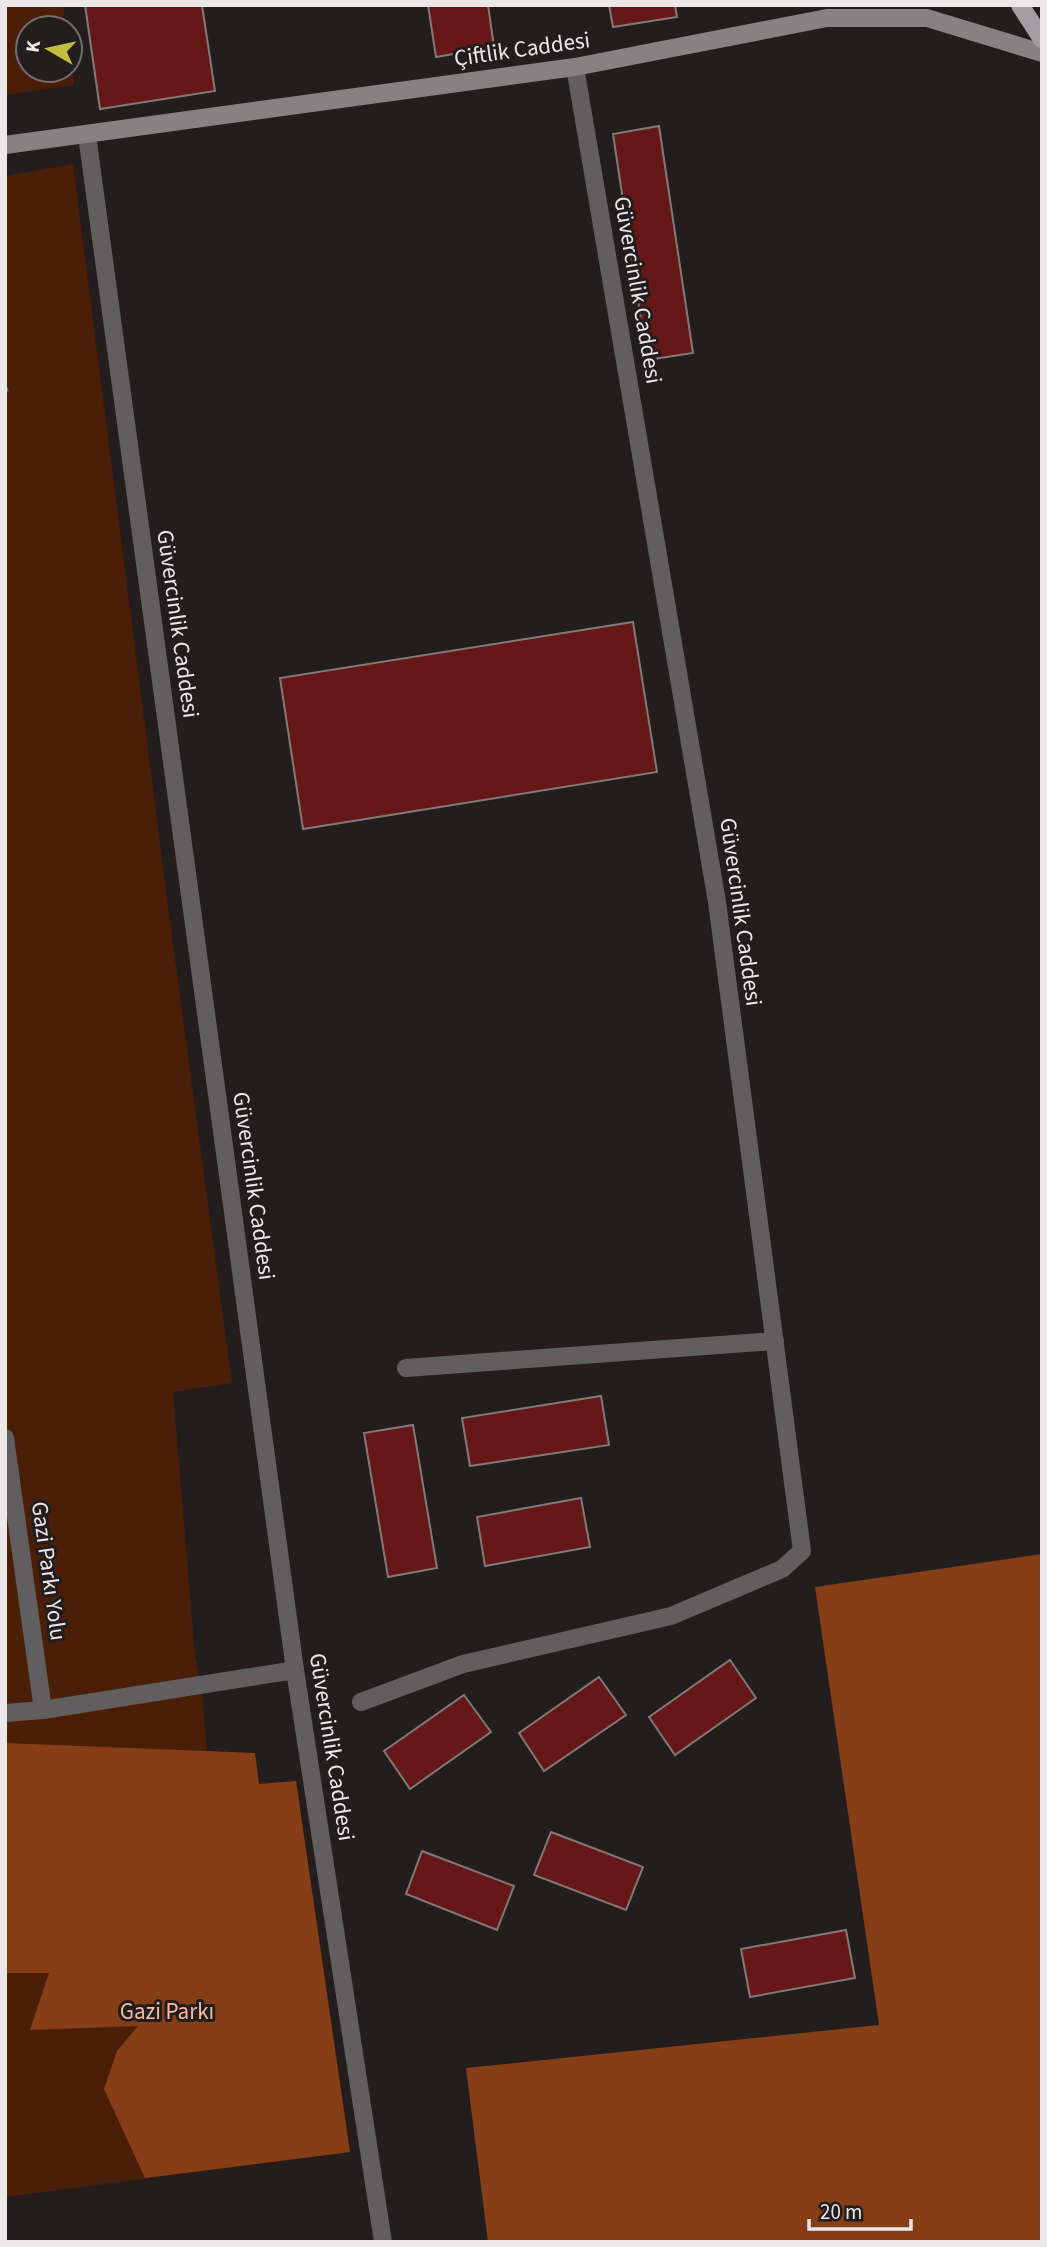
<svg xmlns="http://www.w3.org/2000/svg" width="1047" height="2247" font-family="'Source Sans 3',sans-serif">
<rect width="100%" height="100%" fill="#231d1e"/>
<!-- green -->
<path fill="#4b1f07" d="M5,5H63L66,28H28V70H70V55L74,85L5,95Z
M73,164L173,945L232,1383L173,1392L195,1655L201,1685L207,1751L255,1753L259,1785L296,1781L350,2152L5,2197V176Z"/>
<!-- forest -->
<path fill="#863e17" d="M1042,1554V2242H488L466,2068L879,2025L815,1587Z
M5,1743L255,1753L259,1784L296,1781L350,2152L145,2178L104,2089L117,2051L138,2026L30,2030L49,1973H5Z"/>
<!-- building -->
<path fill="#661818" stroke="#807978" stroke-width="2" d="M85,5H202L215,91L100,109Z
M428,5H488L494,47L436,57Z
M609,5H675L677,17L613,27Z
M659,126L693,353L647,360L613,134Z
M633,622L657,772L303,829L280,678Z
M601,1396L609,1445L470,1466L462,1418Z
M413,1425L437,1568L388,1577L364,1433Z
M581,1498L590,1547L485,1566L477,1517Z
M730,1660L756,1698L675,1755L649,1717Z
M599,1677L626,1715L544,1771L519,1733Z
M464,1695L491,1732L410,1789L384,1751Z
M551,1832L643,1867L626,1910L534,1875Z
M422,1851L514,1886L497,1930L406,1894Z
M846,1930L855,1978L750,1997L741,1949Z"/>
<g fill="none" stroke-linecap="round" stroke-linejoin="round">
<!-- path -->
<path stroke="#777273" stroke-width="4.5" stroke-dasharray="7 3.5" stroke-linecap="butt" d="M5,390L8,389"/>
<!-- service -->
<path stroke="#605e5f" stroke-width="18" d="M5,1713L43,1710L295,1670"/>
<!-- pedestrian -->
<path stroke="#605e5f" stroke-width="18" d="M5,1438L43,1710"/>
<!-- minor -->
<path stroke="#605e5f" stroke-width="18" d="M87,135L295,1670L383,2242
M406,1368L775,1341
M361,1702L463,1664L671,1616L782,1569L802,1551L717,902L575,67"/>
<!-- secondary -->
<path stroke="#868284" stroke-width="18" d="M5,145L575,67L827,18H927L1042,53"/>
<!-- primary -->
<path stroke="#a29da0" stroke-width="18" d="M1020,5L1042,39"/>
</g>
<g text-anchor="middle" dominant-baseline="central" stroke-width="6" stroke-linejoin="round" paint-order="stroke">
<!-- street labels -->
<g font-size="23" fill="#ece8e9" stroke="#231d1e">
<text transform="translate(522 49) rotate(-8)">Çiftlik Caddesi</text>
<text transform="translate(638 290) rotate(80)">Güvercinlik Caddesi</text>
<text transform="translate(178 624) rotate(82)">Güvercinlik Caddesi</text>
<text transform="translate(741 912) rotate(82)">Güvercinlik Caddesi</text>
<text transform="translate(254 1186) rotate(82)">Güvercinlik Caddesi</text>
<text transform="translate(49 1571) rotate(82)">Gazi Parkı Yolu</text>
<text transform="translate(332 1747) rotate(81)">Güvercinlik Caddesi</text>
</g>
<!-- park labels -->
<g font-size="23" fill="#faba9d" stroke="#231d1e">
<text x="167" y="2011">Gazi Parkı</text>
</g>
</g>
<!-- border -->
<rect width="1047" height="2247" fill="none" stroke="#ece8e9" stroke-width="14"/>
<!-- north arrow -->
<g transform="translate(49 49) rotate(279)"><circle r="33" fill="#231d1e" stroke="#736e6f" stroke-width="2"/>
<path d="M0-5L12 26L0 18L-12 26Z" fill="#c2bd3f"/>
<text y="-10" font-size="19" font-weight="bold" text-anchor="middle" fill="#ece8e9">K</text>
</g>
<!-- scale -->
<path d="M809 2219v10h102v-10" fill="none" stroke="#ece8e9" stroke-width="3.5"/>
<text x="820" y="2219" font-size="21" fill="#ece8e9" stroke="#231d1e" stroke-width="5" paint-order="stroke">20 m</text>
</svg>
